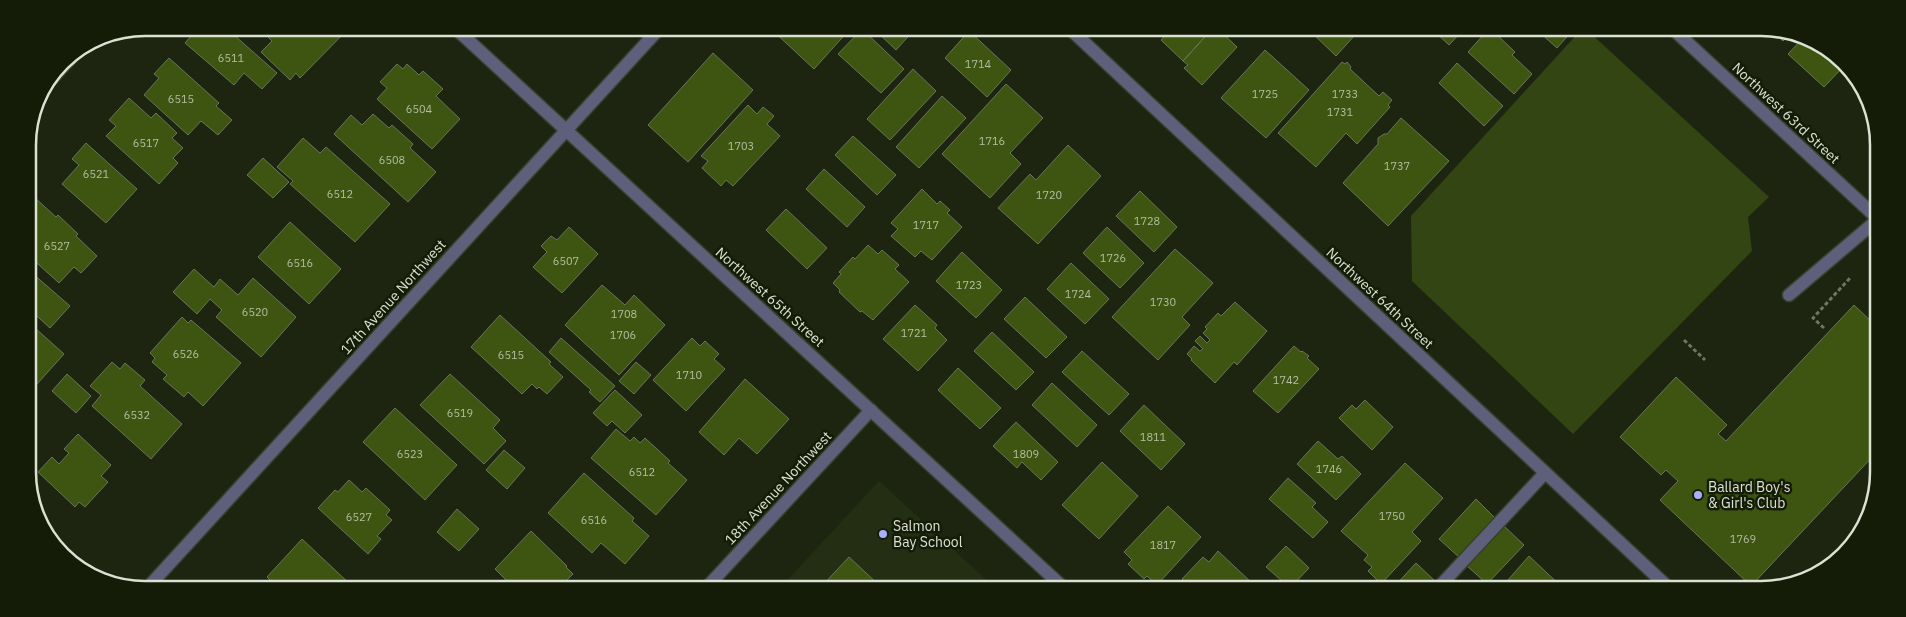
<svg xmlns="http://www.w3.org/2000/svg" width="1906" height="617" font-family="'IBM Plex Sans',sans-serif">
<rect width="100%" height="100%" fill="#1d2510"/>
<!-- built -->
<path fill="#242e13" d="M879,481L994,587H781Z"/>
<!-- green -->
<path fill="#334513" d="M1580,31H1588L1769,197L1748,217L1752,251L1573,434L1412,281L1411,216Z"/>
<!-- building -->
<path fill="#3e5512" stroke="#6a745c" d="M188,28H226L277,73L262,89L244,73L234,85L185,43L191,36L186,31Z
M235,28H245L241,33Z
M274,28H349L300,78L296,73L290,80L261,52L272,41L267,36Z
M771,29H850L814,69Z
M862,29L904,69L881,93L838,54Z
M874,29H915L896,50Z
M1170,30H1211L1183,61L1161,40Z
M1211,30H1219L1237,47L1202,85L1184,68L1188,65L1183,61Z
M1303,30H1350L1355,35L1336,56L1311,32L1308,35Z
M969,31L1011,70L987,97L945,58Z
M1434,31H1462L1449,45Z
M1487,31H1493L1515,52L1512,55L1532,74L1514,94L1468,52Z
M1538,31H1572L1557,48Z
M1773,32H1792L1783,41Z
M1803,38L1845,65L1824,87L1788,54Z
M1265,50L1309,90L1266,138L1221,98Z
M713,53L753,90L688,162L648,125Z
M169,58L219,103L216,106L232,120L218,135L201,121L188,135L144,95L159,78L154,74Z
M1342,62L1345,64L1347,62L1351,67L1350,69L1379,96L1383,92L1392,100L1388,105L1390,107L1357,144L1346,133L1316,167L1278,133Z
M1457,63L1503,106L1484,126L1439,83Z
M397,64L403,69L407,64L419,75L423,71L443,89L436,96L460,119L432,149L377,99L387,88L380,82Z
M913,69L936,91L890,140L867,119Z
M1006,84L1043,118L1010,153L1021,164L990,198L942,154Z
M942,96L966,118L919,168L896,147Z
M129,98L151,118L156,113L177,133L172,138L183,148L173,158L178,163L159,184L106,136L116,126L109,120Z
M748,105L757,114L763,107L774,116L767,124L780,136L733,186L726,180L721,186L702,168L708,161L701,156Z
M373,114L389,128L392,125L413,144L410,148L436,172L408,202L334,134L351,115L362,125Z
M1401,118L1449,161L1388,226L1343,183L1378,144V138L1384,134H1387Z
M853,136L896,175L877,195L835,155Z
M303,138L320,153L326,147L390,204L355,242L290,184L293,181L277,167Z
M86,143L137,189L106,223L62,184L79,165L72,159Z
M1068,145L1101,176L1038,244L998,208L1030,174L1036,180Z
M263,158L289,182L273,198L247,175Z
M824,169L865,207L847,227L806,189Z
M922,189L937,204L940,201L950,210L947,213L962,227L932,260L921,251L915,257L891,236L898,229L891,223Z
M1140,191L1177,227L1154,252L1116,216Z
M34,197L56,217L58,215L78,234L76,236L97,256L81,273L74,267L59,283L28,255V203Z
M786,209L827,248L807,269L766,230Z
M290,222L341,269L309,304L258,257Z
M569,227L598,254L562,293L533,267L547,252L541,246L551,236L557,240Z
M1107,227L1144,263L1120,288L1083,253Z
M868,245L878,254L882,250L899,265L895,269L909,282L873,320L862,311L860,312L839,292L840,290L833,283L841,274L839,272L853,257L855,259Z
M1175,249L1213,283L1182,317L1190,325L1158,360L1112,317Z
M962,252L1002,290L976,318L936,281Z
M1071,263L1109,299L1085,324L1047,289Z
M194,269L214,287L220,279L238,295L253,278L296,317L261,357L216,317L222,310L210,299L197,314L173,292Z
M32,273L70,306L50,328L29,309V277Z
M602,285L625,305L634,295L665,325L619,375L565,325Z
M1025,297L1067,337L1046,358L1004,319Z
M1235,302L1267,331L1237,365L1234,362L1215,383L1191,360L1192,359L1187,354L1194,346L1200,351L1203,349L1195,341L1200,336L1207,343L1210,340L1203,333L1207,329L1205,327L1218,313L1221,316Z
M915,305L937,325L935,328L947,340L918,371L883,339Z
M1854,305L1875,325V454L1751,586L1660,500L1678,481L1666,470L1661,475L1620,437L1676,377L1727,425L1718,434L1726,441Z
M500,315L551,362L549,364L563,377L547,394L539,387L537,389L532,384L522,394L471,347Z
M182,317L188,323L191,320L241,363L203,406L188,392L184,397L163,379L167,375L152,362L155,358L150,353Z
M35,328L64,354L29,393V335Z
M992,332L1034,372L1016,390L974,351Z
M561,338L615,386L600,402L589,392L591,390L549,352Z
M692,338L700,346L705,341L719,354L714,359L725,369L686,411L653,380Z
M1294,346L1301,352L1302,351L1309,356L1307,358L1319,369L1278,413L1253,391Z
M1082,351L1129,394L1109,415L1062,372Z
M112,362L120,369L125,363L145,380L140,386L182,424L151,459L92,406L101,395L90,386Z
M636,362L651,375L634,394L619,381Z
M958,368L1001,408L980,429L938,390Z
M67,374L91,396L76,413L52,391Z
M450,374L500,420L493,428L506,441L484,464L420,405Z
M745,379L789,419L757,454L739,438L724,455L699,432Z
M1052,383L1097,425L1077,447L1032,405Z
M615,390L642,415L625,433L612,421L607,426L593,413Z
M1365,400L1393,427L1372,450L1339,418L1352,405L1356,409Z
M1144,405L1185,444L1161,470L1120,431Z
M395,408L457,465L425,500L363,442Z
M1016,422L1058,462L1041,480L1022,462L1017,468L993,446Z
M616,429L630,441L634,437L640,443L645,438L670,461L668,463L687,480L656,515L591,458Z
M78,434L111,465L101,476L108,482L85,507L79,502L75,507L38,472L52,457L59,464L69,453L64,449Z
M1318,441L1338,459L1342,456L1361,474L1336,500L1297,464Z
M504,450L525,468L507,489L486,470Z
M1102,462L1138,496L1099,539L1062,505Z
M1405,463L1443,498L1412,532L1421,541L1381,584L1368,571L1372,567L1364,560L1368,555L1341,531Z
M584,473L634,518L632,521L649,536L625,564L601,543L592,553L548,513Z
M1288,478L1316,503L1312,507L1328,522L1313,538L1269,499Z
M349,480L362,492L366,488L390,510L386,515L392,520L377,536L381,539L368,554L318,508L335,490L338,492Z
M1476,499L1496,519L1460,558L1439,539Z
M1168,506L1201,537L1157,585L1147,576L1144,579L1128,564L1132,560L1124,552Z
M457,509L479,529L459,551L437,532Z
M1503,525L1524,545L1487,584L1466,565Z
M48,531L72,553L68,557L57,550Z
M531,531L567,566L566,567L573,574L562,585L564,586H512L495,569Z
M302,539L352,586H276L267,577Z
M1286,546L1309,568L1290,588L1266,567Z
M1218,551L1253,584L1249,588H1184L1188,584L1182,579L1203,557L1209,562Z
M1529,556L1564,589H1500Z
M849,557L881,587H821Z
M1416,563L1437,583L1432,588H1393Z"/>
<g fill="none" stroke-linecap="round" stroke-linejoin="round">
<defs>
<path id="service" d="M1789,295L1876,221
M1438,588L1545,473"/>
<path id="minor" d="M1071,30L1670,589
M1675,31L1876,217
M46,85L76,52
M150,585L659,29
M707,587L871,410"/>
<path id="tertiary" d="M455,28L1064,588"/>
</defs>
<!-- service casing -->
<use href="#service" stroke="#383f2b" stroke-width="15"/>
<!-- minor casing -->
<use href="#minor" stroke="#383f2b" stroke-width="15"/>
<!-- tertiary casing -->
<use href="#tertiary" stroke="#383f2b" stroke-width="15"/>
<!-- path -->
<path stroke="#6f7664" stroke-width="3" stroke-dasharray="4 2.5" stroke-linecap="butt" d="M1824,328L1813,318L1851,277
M1684,340L1705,360"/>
<!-- service -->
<use href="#service" stroke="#5e607b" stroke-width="12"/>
<!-- minor -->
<use href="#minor" stroke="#5e607b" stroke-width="12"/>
<!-- tertiary -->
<use href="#tertiary" stroke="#5e607b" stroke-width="12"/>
</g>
<!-- markers -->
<g fill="#abaffb" stroke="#141c07" stroke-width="2">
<circle cx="1698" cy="495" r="5"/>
<circle cx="883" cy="534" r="5"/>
</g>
<g text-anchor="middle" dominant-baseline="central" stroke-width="5" stroke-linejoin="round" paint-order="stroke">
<!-- number labels -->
<g font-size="11" fill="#b4bea3">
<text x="231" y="58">6511</text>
<text x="978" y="64">1714</text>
<text x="1265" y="94">1725</text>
<text x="1345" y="94">1733</text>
<text x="181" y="99">6515</text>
<text x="419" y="109">6504</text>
<text x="1340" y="112">1731</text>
<text x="992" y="141">1716</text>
<text x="146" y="143">6517</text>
<text x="741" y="146">1703</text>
<text x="392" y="160">6508</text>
<text x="1397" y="166">1737</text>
<text x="96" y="174">6521</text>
<text x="340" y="194">6512</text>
<text x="1049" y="195">1720</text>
<text x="1147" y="221">1728</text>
<text x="926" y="225">1717</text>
<text x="57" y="246">6527</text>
<text x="1113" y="258">1726</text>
<text x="566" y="261">6507</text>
<text x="300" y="263">6516</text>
<text x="969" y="285">1723</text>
<text x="1078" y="294">1724</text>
<text x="1163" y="302">1730</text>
<text x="255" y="312">6520</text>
<text x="624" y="314">1708</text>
<text x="914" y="333">1721</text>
<text x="623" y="335">1706</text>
<text x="186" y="354">6526</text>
<text x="511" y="355">6515</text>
<text x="689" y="375">1710</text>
<text x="1286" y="380">1742</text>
<text x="460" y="413">6519</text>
<text x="137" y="415">6532</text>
<text x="1153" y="437">1811</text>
<text x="410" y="454">6523</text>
<text x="1026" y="454">1809</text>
<text x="1329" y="469">1746</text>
<text x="642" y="472">6512</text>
<text x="1392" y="516">1750</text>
<text x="359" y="517">6527</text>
<text x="594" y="520">6516</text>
<text x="1743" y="539">1769</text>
<text x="1163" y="545">1817</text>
</g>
<!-- street labels -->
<g font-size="14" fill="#dbe1d3" stroke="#141c07">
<text transform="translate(1786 113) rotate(43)">Northwest 63rd Street</text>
<text transform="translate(393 297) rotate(-48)">17th Avenue Northwest</text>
<text transform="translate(770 297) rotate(42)">Northwest 65th Street</text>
<text transform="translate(1380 298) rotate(43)">Northwest 64th Street</text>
<text transform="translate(778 488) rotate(-47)">18th Avenue Northwest</text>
</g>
<!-- poi labels -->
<g font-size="14" fill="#dbe1d3" stroke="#141c07" text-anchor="start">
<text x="1708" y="487">Ballard Boy's<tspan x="1708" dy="16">&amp; Girl's Club</tspan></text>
<text x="893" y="526">Salmon<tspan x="893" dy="16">Bay School</tspan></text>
</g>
</g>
<!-- crop -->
<path d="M0 0H1906V617H0ZM145 36H1761A109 109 0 0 1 1870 145V472A109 109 0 0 1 1761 581H145A109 109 0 0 1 36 472V145A109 109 0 0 1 145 36Z" fill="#141c07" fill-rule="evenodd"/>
<path fill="none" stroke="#dbe1d3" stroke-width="2.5" d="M145 36H1761A109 109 0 0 1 1870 145V472A109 109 0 0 1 1761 581H145A109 109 0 0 1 36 472V145A109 109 0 0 1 145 36Z"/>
</svg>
